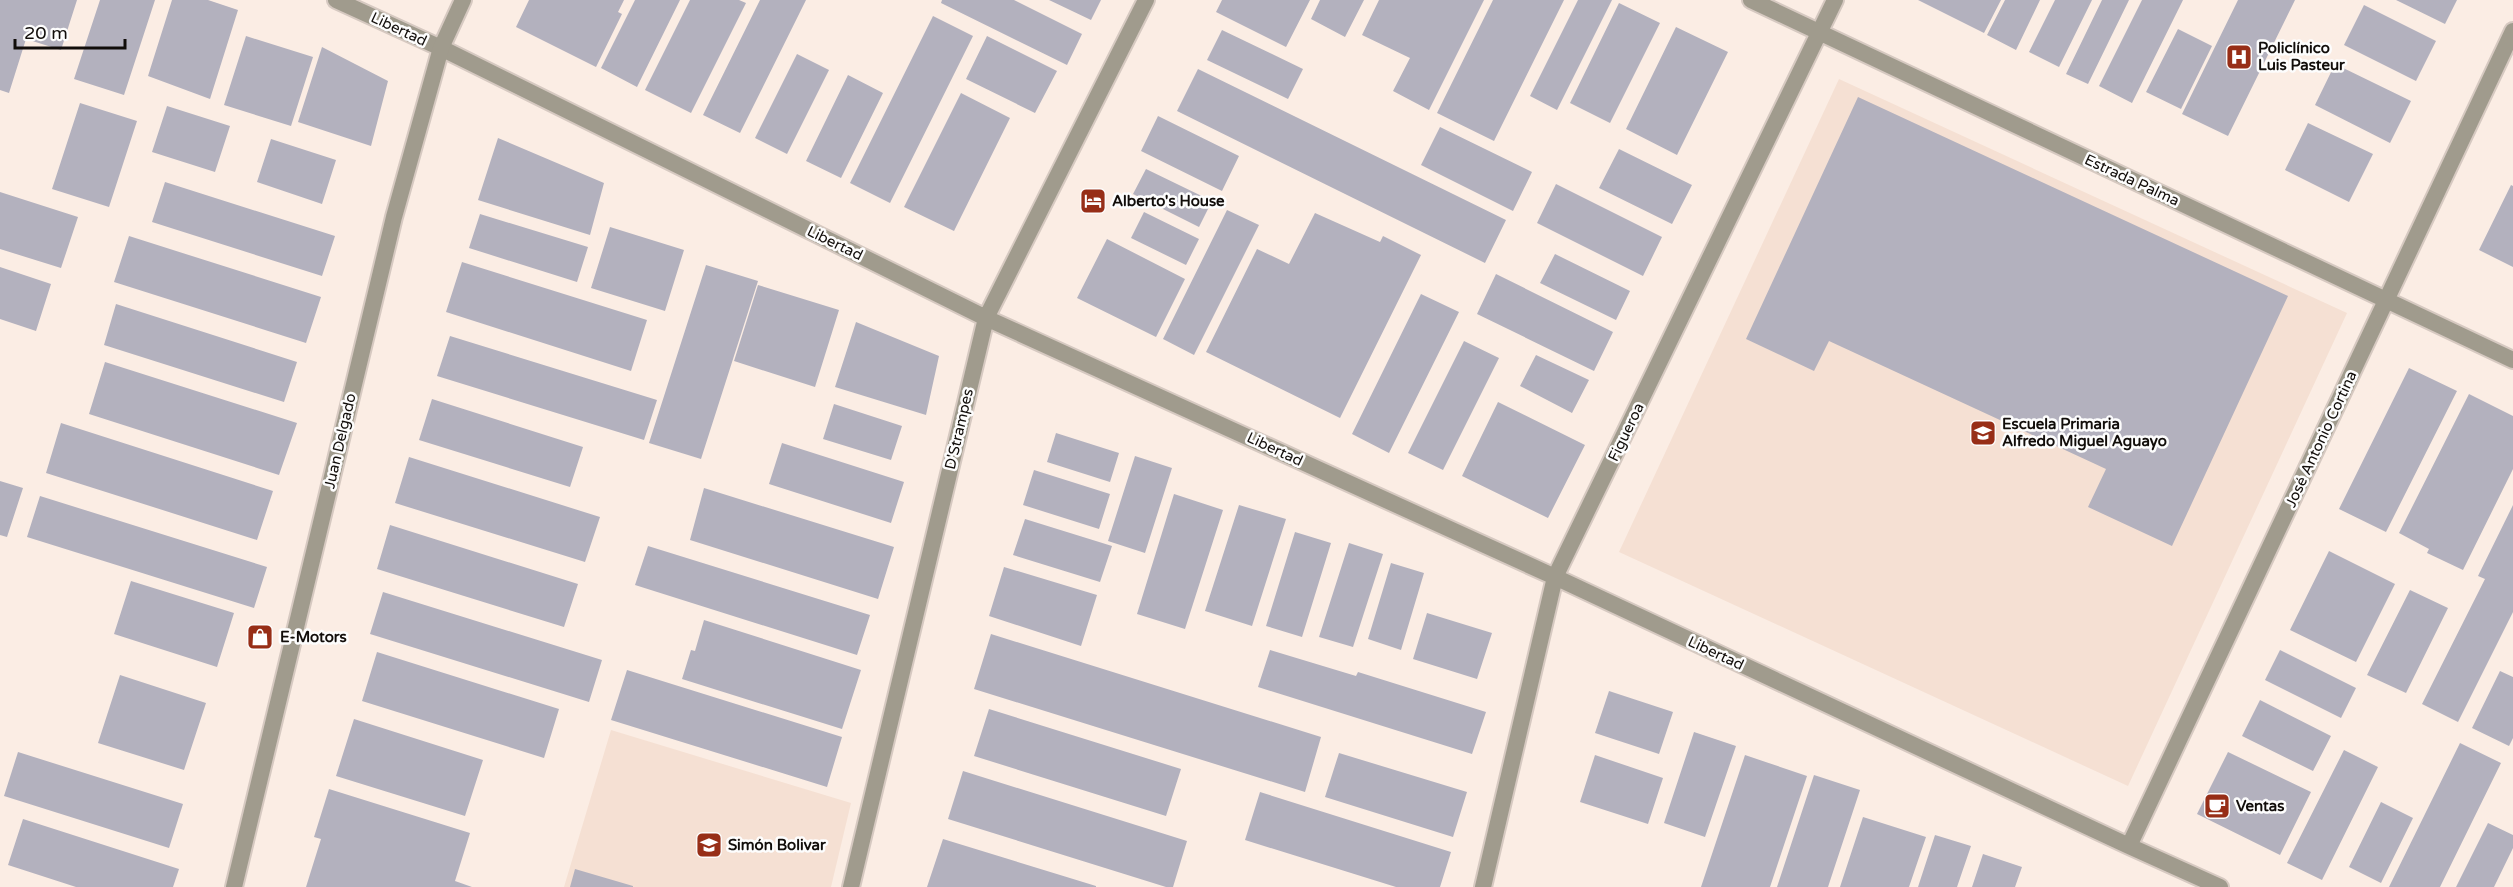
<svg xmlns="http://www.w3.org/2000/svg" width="2513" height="887" font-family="'Varela Round',sans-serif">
<rect width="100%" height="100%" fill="#fbede4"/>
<!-- built -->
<path fill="#f5e0d3" d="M1839,79L2347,313L2128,786L1619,552Z
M611,730L851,803L831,887H564Z"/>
<!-- building -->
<path fill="#b3b1be" d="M0,0H77L61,50L26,39L9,93L0,90Z
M100,0H155L124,95L74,79Z
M172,0H208L238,10L210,99L148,76Z
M529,0H624L618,12L622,14L596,67L516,27Z
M635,0H680L637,87L601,68Z
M690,0H739L746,3L691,113L645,90Z
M760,0H806L740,133L703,115Z
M942,0H1014L1082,34L1067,65L941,3Z
M1049,0H1101L1091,20Z
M1222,0H1310L1286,47L1216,12Z
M1320,0H1364L1345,37L1311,19Z
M1379,0H1484L1429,110L1393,91L1410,58L1362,35Z
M1493,0H1564L1494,141L1437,113Z
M1578,0H1612L1557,110L1530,96Z
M1918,0H2001L1984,33Z
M2005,0H2040L2016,50L1987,35Z
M2055,0H2092L2059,67L2029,52Z
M2102,0H2129L2088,84L2066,74Z
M2142,0H2183L2132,103L2099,86Z
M2238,0H2295L2228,136L2182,114Z
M2396,0H2457L2445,24Z
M1619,3L1660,23L1610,123L1570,103Z
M2364,5L2436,41L2416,81L2344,45Z
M933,16L973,36L890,203L850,183Z
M1676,27L1728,52L1677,155L1626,129Z
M2178,29L2212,46L2181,109L2146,92Z
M1222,30L1303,69L1288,99L1207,60Z
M246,36L313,57L291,126L224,105Z
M987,36L1057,71L1035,113L966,79Z
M322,47L388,81L371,146L298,122Z
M797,54L829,70L787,154L755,138Z
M2335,64L2411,101L2390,143L2315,105Z
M1198,69L1506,220L1485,263L1177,111Z
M848,75L883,93L841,178L806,161Z
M961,93L1010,118L954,231L904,207Z
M1858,97L2288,296L2172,546L2088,507L2106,469L1829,341L1814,371L1746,339Z
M80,103L137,121L109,207L52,189Z
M167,106L230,126L215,172L152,152Z
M1158,116L1239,156L1222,191L1141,151Z
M2308,123L2373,154L2349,202L2285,170Z
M1440,127L1532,172L1513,211L1421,165Z
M498,138L604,183L590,235L478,200Z
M271,139L336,160L322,204L257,182Z
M1619,149L1692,185L1672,224L1599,188Z
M1146,169L1212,201L1199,227L1133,194Z
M165,182L335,236L322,276L152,222Z
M1556,184L1662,237L1643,276L1537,223Z
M2511,185L2513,186V267L2479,250Z
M0,192L78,217L61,268L0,249Z
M1227,210L1259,225L1194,355L1163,339Z
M1144,212L1199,239L1186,265L1131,238Z
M1315,213L1380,242L1383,236L1421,255L1340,418L1206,352L1257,249L1289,264Z
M480,214L588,247L577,282L469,248Z
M610,227L684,250L665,311L591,288Z
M129,236L321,297L306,343L114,282Z
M1107,239L1185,279L1156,337L1077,298Z
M1555,254L1630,291L1616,320L1540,283Z
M462,262L647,320L631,371L446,312Z
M706,265L758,281L701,459L649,443Z
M0,267L51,284L36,331L0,319Z
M1496,274L1613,332L1594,371L1477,314Z
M758,285L839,310L815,387L734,361Z
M1421,294L1459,312L1389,453L1352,434Z
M116,304L297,362L284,402L104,345Z
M856,322L939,356L926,415L835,387Z
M450,336L657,400L644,440L437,376Z
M1464,341L1499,358L1443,470L1408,453Z
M1536,355L1589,380L1572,413L1520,386Z
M105,362L297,423L279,475L89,414Z
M2409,368L2457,391L2386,532L2339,509Z
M2469,394L2513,416V469L2463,570L2427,553L2429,549L2399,533Z
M432,399L583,447L570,487L419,440Z
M1498,402L1585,445L1548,518L1462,476Z
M834,404L902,426L891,460L823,439Z
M61,423L273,491L257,540L46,473Z
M1056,433L1119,453L1110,482L1047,462Z
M782,443L904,482L891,523L769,484Z
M1135,456L1172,468L1145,553L1108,541Z
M409,457L600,517L585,562L395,503Z
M1034,470L1110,494L1099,529L1023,505Z
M0,481L23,488L7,537L0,535Z
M704,488L894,547L878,599L690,540Z
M1174,494L1223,510L1185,629L1137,614Z
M40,496L267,567L254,608L27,537Z
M1239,505L1286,519L1252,626L1205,611Z
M2513,505V612L2458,722L2422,704L2485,579L2478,576Z
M1025,519L1112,546L1100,582L1013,555Z
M390,525L578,584L564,627L377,569Z
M1295,532L1331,543L1302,637L1266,626Z
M1349,543L1383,554L1353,647L1319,637Z
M648,546L870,615L857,655L635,585Z
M2329,551L2395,584L2356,662L2290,630Z
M1391,563L1424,573L1401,650L1368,639Z
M1004,567L1097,595L1081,646L989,616Z
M131,581L234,613L217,667L114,634Z
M2410,590L2448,608L2406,693L2367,675Z
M383,592L602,660L589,702L370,634Z
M1427,613L1492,633L1477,679L1413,659Z
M704,620L861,670L842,729L682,679L691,650L695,651Z
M991,634L1321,737L1305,792L974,689Z
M1270,650L1356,676L1358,672L1486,712L1472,754L1258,687Z
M2280,650L2356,688L2341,718L2265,680Z
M377,652L559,709L544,758L362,701Z
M627,670L842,737L827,787L611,720Z
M2500,671L2513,677V738L2509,746L2472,728Z
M120,675L206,703L184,770L98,743Z
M1609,691L1673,712L1659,754L1595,733Z
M2260,700L2331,736L2313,771L2242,736Z
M989,709L1181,769L1166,816L974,756Z
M354,719L483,760L465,816L336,776Z
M1694,732L1736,746L1705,837L1664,823Z
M2460,743L2501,763L2440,887H2389Z
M2344,750L2378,767L2322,880L2287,863Z
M18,752L183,804L169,848L4,796Z
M2228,752L2311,792L2280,855L2197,814Z
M1339,753L1467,792L1453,837L1325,797Z
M1595,755L1663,778L1648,824L1580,802Z
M1745,755L1807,776L1770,887H1701Z
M963,771L1187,841L1173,887H1166L948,819Z
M1814,775L1860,790L1828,887H1777Z
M329,789L470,833L455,881L472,887H306L321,839L314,837Z
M1260,792L1451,852L1440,887H1396L1245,840Z
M2381,802L2413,818L2381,883L2349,867Z
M1863,817L1926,837L1909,887H1840Z
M23,819L179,869L173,887H76L8,865Z
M2488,823L2513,835V848L2494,887H2456Z
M1935,835L1971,846L1957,887H1918Z
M943,839L1096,886V887H927Z
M1983,854L2022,867L2015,887H1972Z
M575,869L633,886V887H570Z"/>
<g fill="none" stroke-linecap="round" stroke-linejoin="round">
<defs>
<path id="minor" d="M336,0L441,48L986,318L1555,577L2129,846L2220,887
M1751,0L2513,360
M2129,846L2513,31
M851,887L986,318L1146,0
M1483,887L1555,577L1835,0"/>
<path id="tertiary" d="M234,887L394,217L441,48L463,0"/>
</defs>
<!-- minor casing -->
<use href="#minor" stroke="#d6c9c1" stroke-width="20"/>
<!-- tertiary casing -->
<use href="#tertiary" stroke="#d6c9c1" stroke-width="20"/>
<!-- minor -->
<use href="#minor" stroke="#a09b8d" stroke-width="16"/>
<!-- tertiary -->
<use href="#tertiary" stroke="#a09b8d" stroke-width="16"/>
</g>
<!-- icons -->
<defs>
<symbol id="hospital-square" viewBox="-11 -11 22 22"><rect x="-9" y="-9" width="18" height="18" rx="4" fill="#972e17" stroke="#fdfdfd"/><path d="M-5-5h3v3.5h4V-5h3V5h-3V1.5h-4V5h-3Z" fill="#fff"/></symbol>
<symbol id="hotel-square" viewBox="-11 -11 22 22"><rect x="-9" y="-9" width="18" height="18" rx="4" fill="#972e17" stroke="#fdfdfd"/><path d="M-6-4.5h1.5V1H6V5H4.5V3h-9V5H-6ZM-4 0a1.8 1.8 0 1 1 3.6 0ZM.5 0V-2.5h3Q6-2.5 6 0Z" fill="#fff"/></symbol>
<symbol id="school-square" viewBox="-11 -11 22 22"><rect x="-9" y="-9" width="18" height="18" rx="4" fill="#972e17" stroke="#fdfdfd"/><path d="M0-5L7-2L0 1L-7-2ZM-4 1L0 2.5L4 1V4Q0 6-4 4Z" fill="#fff"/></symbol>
<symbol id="shop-square" viewBox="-11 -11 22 22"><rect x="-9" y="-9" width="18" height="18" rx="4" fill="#972e17" stroke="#fdfdfd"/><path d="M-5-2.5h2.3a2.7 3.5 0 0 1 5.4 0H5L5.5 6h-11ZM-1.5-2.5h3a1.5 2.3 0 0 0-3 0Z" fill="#fff"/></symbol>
<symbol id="cafe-square" viewBox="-11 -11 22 22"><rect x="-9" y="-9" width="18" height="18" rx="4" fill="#972e17" stroke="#fdfdfd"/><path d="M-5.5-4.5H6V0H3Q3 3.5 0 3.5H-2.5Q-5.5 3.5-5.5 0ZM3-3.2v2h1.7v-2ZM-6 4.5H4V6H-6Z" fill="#fff"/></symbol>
</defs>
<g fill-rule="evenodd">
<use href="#hospital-square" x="2224" y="42" width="30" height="30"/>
<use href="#hotel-square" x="1078" y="186" width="30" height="30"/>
<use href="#school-square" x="1968" y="418" width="30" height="30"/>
<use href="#shop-square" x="245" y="622" width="30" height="30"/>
<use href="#cafe-square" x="2202" y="791" width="30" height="30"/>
<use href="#school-square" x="694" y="830" width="30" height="30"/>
</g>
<g text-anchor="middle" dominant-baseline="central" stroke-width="5" stroke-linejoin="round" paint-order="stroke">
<!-- street labels -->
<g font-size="15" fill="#110d0a" stroke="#fdfdfd">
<text transform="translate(399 29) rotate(25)">Libertad</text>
<text transform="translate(2132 180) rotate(25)">Estrada Palma</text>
<text transform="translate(835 243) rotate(26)">Libertad</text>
<text transform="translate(959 429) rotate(-77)">D'Strampes</text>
<text transform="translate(1626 432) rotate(-64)">Figueroa</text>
<text transform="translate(2321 439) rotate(-65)">José Antonio Cortina</text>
<text transform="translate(340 441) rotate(-77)">Juan Delgado</text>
<text transform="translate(1275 449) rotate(25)">Libertad</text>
<text transform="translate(1716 653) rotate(25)">Libertad</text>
</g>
<!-- poi labels -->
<g font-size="15" font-weight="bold" fill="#110d0a" stroke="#fdfdfd" text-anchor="start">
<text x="2258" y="48">Policlínico<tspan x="2258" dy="17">Luis Pasteur</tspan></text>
<text x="1112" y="201">Alberto's House</text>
<text x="2002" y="424">Escuela Primaria<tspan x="2002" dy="17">Alfredo Miguel Aguayo</tspan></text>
<text x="280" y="637">E-Motors</text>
<text x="2236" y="806">Ventas</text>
<text x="728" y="845">Simón Bolivar</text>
</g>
</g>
<!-- scale -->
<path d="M15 39v9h110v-9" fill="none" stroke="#110d0a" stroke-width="3"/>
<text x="24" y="39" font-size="18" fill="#110d0a" stroke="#fdfdfd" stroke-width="4.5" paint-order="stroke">20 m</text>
</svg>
